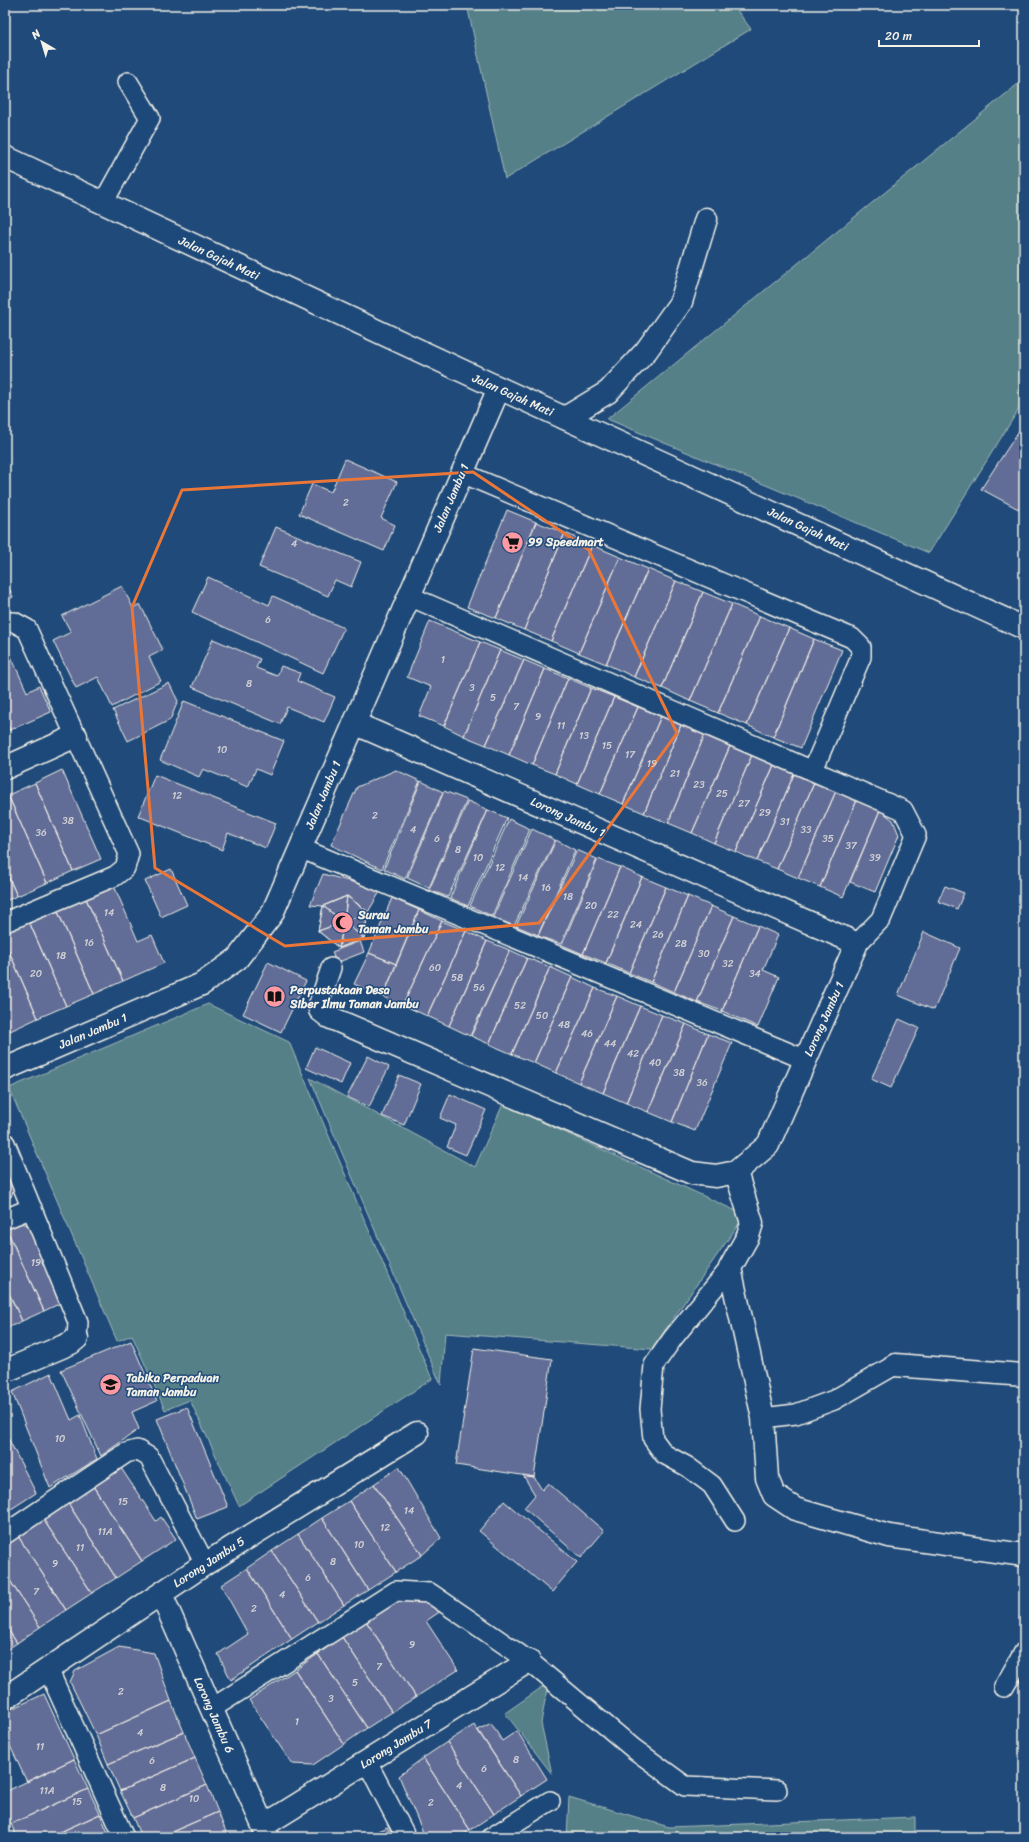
<svg xmlns="http://www.w3.org/2000/svg" width="1029" height="1842" font-family="Sriracha,sans-serif">
<rect width="100%" height="100%" fill="#1f4a7a"/>
<filter id="ink" filterUnits="userSpaceOnUse"><feTurbulence type="fractalNoise" baseFrequency=".025" numOctaves="2"/><feDisplacementMap in="SourceGraphic" scale="8" xChannelSelector="R" yChannelSelector="G"/><feConvolveMatrix kernelMatrix="1 2 1 2 8 2 1 2 1" color-interpolation-filters="sRGB"/></filter>
<g filter="url(#ink)">
<!-- green -->
<path fill="#548088" stroke="#a4b8b8" d="M467,5H733L751,29L505,179Z
M1024,79V401L929,553L607,419Z
M208,1004L289,1042L432,1379L239,1506L190,1400L165,1410L132,1335L117,1341L9,1088Z
M310,1078L475,1167L503,1104L745,1215L652,1349L445,1333L441,1385Z
M548,1683L541,1723L552,1774L505,1713Z
M569,1797L669,1827L915,1817V1837H567Z"/>
<!-- building -->
<path fill="#626d97" stroke="#f4f1e8" d="M1024,423V512L981,489Z
M345,459L397,482L381,518L395,525L384,551L299,514L312,484L331,492Z
M507,510L536,522L496,618L467,607Z
M536,522L565,533L524,630L496,618Z
M276,527L361,562L351,587L335,580L328,596L259,567Z
M565,533L592,545L551,641L524,630Z
M592,545L620,557L579,653L551,641Z
M620,557L648,569L606,664L579,653Z
M648,569L676,581L634,677L606,664Z
M208,577L269,605L273,596L344,628L323,673L192,612Z
M5,579L13,597L5,601Z
M676,581L703,592L662,688L634,677Z
M122,586L133,608L140,604L163,650L149,657L161,681L112,707L98,677L76,688L53,641L71,632L62,616Z
M703,592L732,604L690,701L662,688Z
M732,604L760,616L718,713L690,701Z
M760,616L789,628L747,725L718,713Z
M430,621L480,642L444,726L419,716L431,687L407,677Z
M789,628L814,639L773,737L747,725Z
M213,639L260,659L256,668L277,676L281,666L300,673L297,681L335,697L324,722L287,707L280,724L192,687Z
M814,639L842,650L801,748L773,737Z
M480,642L500,650L464,736L444,726Z
M5,643L27,692L39,686L51,712L10,730L5,719Z
M500,650L524,660L486,745L464,736Z
M524,660L545,669L509,755L486,745Z
M545,669L568,678L532,765L509,755Z
M568,678L591,688L555,774L532,765Z
M169,683L178,701L170,720L128,741L113,710Z
M591,688L614,697L577,784L555,774Z
M614,697L638,707L600,794L577,784Z
M184,701L284,741L270,775L256,769L248,787L203,769L199,777L160,760Z
M638,707L661,716L623,804L600,794Z
M661,716L681,725L644,813L623,804Z
M5,719L10,730L5,733Z
M681,725L705,734L668,823L644,813Z
M705,734L730,746L692,833L668,823Z
M730,746L752,755L714,843L692,833Z
M752,755L774,765L736,852L714,843Z
M774,765L794,774L757,861L736,852Z
M62,770L101,859L73,871L35,783Z
M396,770L420,781L382,869L331,845L357,787Z
M794,774L814,783L777,869L757,861Z
M155,775L276,823L266,848L228,833L222,850L138,816Z
M421,781L443,792L405,879L384,869Z
M35,783L73,871L47,883L8,795Z
M814,783L836,791L798,878L777,869Z
M444,791L467,800L429,888L407,878Z
M836,791L857,800L820,887L798,878Z
M8,795L47,883L17,896L5,869V796Z
M857,800L880,810L843,897L820,887Z
M468,801L488,810L448,897L429,890Z
M488,810L507,818L468,906L450,898Z
M880,810L893,820L899,835L875,892L850,882Z
M509,819L530,829L492,916L470,906Z
M532,829L555,840L514,926L493,917Z
M556,840L575,850L538,935L516,926Z
M577,850L597,859L561,944L538,936Z
M598,859L620,867L583,954L562,945Z
M620,867L642,877L606,963L583,954Z
M5,869L17,896L5,901Z
M171,869L187,905L161,917L145,881Z
M323,874L381,890L368,912L347,896L323,906L310,905Z
M642,877L666,887L629,973L606,963Z
M111,879L138,941L152,935L164,963L123,981L83,892Z
M945,886L964,893L957,909L938,901Z
M666,887L688,896L651,982L629,973Z
M83,892L123,981L94,994L55,905Z
M347,896L368,912L364,938L339,948L318,931L323,906Z
M347,896L368,912L344,922Z
M347,896L344,922L323,906Z
M688,896L711,906L674,992L651,982Z
M392,898L419,910L396,964L369,953Z
M55,905L94,994L66,1006L27,917Z
M323,906L344,922L318,931Z
M711,906L734,916L697,1002L674,992Z
M419,910L442,921L403,1005L383,997Z
M368,912L364,938L344,922Z
M734,916L758,926L722,1011L697,1002Z
M27,917L66,1006L38,1018L5,942V927Z
M442,921L466,931L427,1016L403,1005Z
M344,922L339,948L318,931Z
M344,922L364,938L339,948Z
M758,926L778,935L763,970L779,977L758,1027L722,1011Z
M466,931L487,941L449,1026L427,1016Z
M924,932L960,948L934,1010L898,995Z
M360,941L364,952L336,963L332,952Z
M487,941L510,950L470,1036L449,1026Z
M5,942L38,1018L10,1031L5,1019Z
M510,950L527,958L489,1044L471,1036Z
M369,953L396,964L383,997L354,984Z
M527,958L550,967L512,1054L489,1044Z
M268,962L306,981L281,1032L243,1014Z
M550,967L572,977L534,1063L512,1054Z
M572,977L595,988L556,1073L534,1063Z
M595,988L617,996L579,1083L556,1073Z
M617,996L640,1006L603,1093L579,1083Z
M640,1006L662,1015L626,1103L603,1093Z
M662,1015L686,1024L648,1112L626,1103Z
M5,1019L10,1031L5,1033Z
M899,1019L919,1028L891,1088L871,1079Z
M686,1024L708,1034L672,1122L648,1112Z
M708,1034L732,1043L695,1131L672,1122Z
M315,1047L350,1063L341,1084L306,1068Z
M368,1056L389,1067L369,1107L347,1097Z
M399,1075L421,1084L404,1125L382,1116Z
M450,1094L486,1110L466,1155L447,1147L456,1125L440,1118Z
M5,1153L17,1179L11,1197L5,1199Z
M16,1222L33,1226L67,1300L44,1311L5,1226Z
M5,1226L44,1311L22,1321L5,1285Z
M5,1285L22,1321L5,1329Z
M131,1341L157,1401L132,1412L139,1429L101,1456L61,1370Z
M474,1348L552,1359L534,1477L456,1465Z
M51,1373L71,1420L80,1415L97,1459L50,1488L12,1392Z
M187,1407L228,1507L197,1519L157,1419Z
M5,1432L36,1493L5,1513Z
M399,1467L441,1538L422,1555L374,1484Z
M121,1468L156,1521L161,1517L176,1539L142,1561L93,1486Z
M523,1475L534,1477L542,1490L548,1483L604,1531L581,1558L524,1508L535,1495Z
M374,1484L422,1555L396,1572L349,1501Z
M93,1486L142,1561L116,1578L68,1503Z
M349,1501L396,1572L368,1590L322,1518Z
M504,1501L577,1562L552,1592L479,1531Z
M68,1503L116,1578L92,1593L43,1519Z
M322,1518L368,1590L344,1605L298,1534Z
M43,1519L92,1593L66,1610L18,1536Z
M298,1534L344,1605L318,1622L272,1551Z
M18,1536L66,1610L40,1627L5,1573V1545Z
M272,1551L318,1622L292,1639L247,1568Z
M247,1568L292,1639L231,1680L218,1654L248,1634L221,1585Z
M5,1573L40,1627L17,1643L5,1625Z
M426,1600L441,1611L426,1621L458,1670L416,1697L366,1621L397,1601Z
M366,1621L416,1697L392,1712L342,1637Z
M5,1625L17,1643L5,1651Z
M342,1637L392,1712L367,1728L318,1654Z
M119,1647L154,1653L171,1701L96,1735L70,1682L75,1671Z
M318,1654L367,1728L344,1744L295,1670Z
M295,1670L344,1744L313,1765L292,1764L249,1700Z
M44,1694L74,1759L27,1782L5,1735V1712Z
M171,1701L184,1732L108,1764L96,1735Z
M491,1723L502,1741L517,1731L547,1779L521,1796L478,1730Z
M474,1725L521,1796L494,1814L447,1742Z
M184,1732L195,1758L120,1791L108,1764Z
M447,1742L494,1814L470,1830L423,1758Z
M195,1758L207,1785L133,1818L120,1791Z
M423,1758L470,1830L460,1837H425L399,1776Z
M74,1759L88,1789L11,1824L5,1810V1792Z
M207,1785L218,1812L160,1837H141L133,1818Z
M88,1789L100,1814L49,1837H17L11,1824Z
M218,1812L228,1837H160Z
M100,1814L110,1837H49Z
M387,1827L392,1837H364Z"/>
<g fill="none" stroke-linecap="round" stroke-linejoin="round">
<defs>
<path id="service" d="M103,203L150,118L128,82
M462,473L852,638L861,647V657L813,770
M409,596L903,810L916,835L881,919L856,945
M5,622H14L27,629L129,854L125,868L115,876L5,922
M300,848L806,1060
M320,1010L319,1003L331,968
M5,1143L78,1322L77,1338
M5,1219L32,1208
M730,1268L673,1338L654,1365L650,1409L653,1439L664,1454L688,1467L712,1485L735,1521
M763,1418L796,1414L834,1400L895,1365
M5,1534L126,1453L137,1450L149,1457L205,1564
M48,1669L124,1837
M1004,1687L1024,1652
M211,1709L396,1591L430,1593L529,1661L634,1749L685,1786L777,1790
M367,1762L406,1837
M492,1837L550,1801"/>
<path id="minor" d="M565,418L608,392L646,351L681,302L706,219
M5,768L76,736
M320,1010L329,1017L692,1173L716,1176L736,1172L768,1145L856,945L849,940L354,723
M5,1069L202,984L237,959L272,914L499,388
M736,1172L752,1223L748,1236L730,1268L763,1418L767,1478L774,1495L795,1509L889,1536L1024,1555
M895,1365L1024,1375
M5,1371L71,1343L77,1338
M161,1594L268,1837
M5,1698L205,1564L417,1433
M263,1826L529,1661"/>
<path id="secondary" d="M5,157L499,388L1024,628"/>
</defs>
<!-- service casing -->
<use href="#service" stroke="#f4f1e8" stroke-width="22"/>
<!-- minor casing -->
<use href="#minor" stroke="#f4f1e8" stroke-width="25"/>
<!-- secondary casing -->
<use href="#secondary" stroke="#f4f1e8" stroke-width="25"/>
<!-- service -->
<use href="#service" stroke="#1f4a7a" stroke-width="19"/>
<!-- minor -->
<use href="#minor" stroke="#1f4a7a" stroke-width="22"/>
<!-- secondary -->
<use href="#secondary" stroke="#1f4a7a" stroke-width="22"/>
</g>
</g>
<!-- marked area -->
<path fill="none" stroke="#ea7738" stroke-width="3" stroke-linejoin="round" d="M473,472L589,550L677,733L539,923L285,946L155,868L132,607L182,490Z"/>
<!-- icons -->
<defs>
<symbol id="supermarket-disc" viewBox="-11 -11 22 22"><circle r="9.5" fill="#ff9aa2" stroke="#1f4a7a"/><path d="M-6-5.5h2.5l.6 2H6L4.5 2H-2.5L-4.4-4H-6ZM-1.5 3.2a1.3 1.3 0 1 0 .1 0ZM3 3.2a1.3 1.3 0 1 0 .1 0Z" fill="#111"/></symbol>
<symbol id="mosque-disc" viewBox="-11 -11 22 22"><circle r="9.5" fill="#ff9aa2" stroke="#1f4a7a"/><path d="M3.5-4.9A6 6 0 1 0 3.5 4.9A5 5 0 1 1 3.5-4.9Z" fill="#111"/></symbol>
<symbol id="library-disc" viewBox="-11 -11 22 22"><circle r="9.5" fill="#ff9aa2" stroke="#1f4a7a"/><path d="M-6-4Q-3-5.5-.7-3.5V5Q-3 3-6 4ZM6-4Q3-5.5 .7-3.5V5Q3 3 6 4Z" fill="#111"/></symbol>
<symbol id="school-disc" viewBox="-11 -11 22 22"><circle r="9.5" fill="#ff9aa2" stroke="#1f4a7a"/><path d="M0-5L7-2L0 1L-7-2ZM-4 1L0 2.5L4 1V4Q0 6-4 4Z" fill="#111"/></symbol>
</defs>
<g fill-rule="evenodd">
<use href="#supermarket-disc" x="500" y="530" width="25" height="25"/>
<use href="#mosque-disc" x="330" y="910" width="25" height="25"/>
<use href="#library-disc" x="262" y="984" width="25" height="25"/>
<use href="#school-disc" x="98" y="1372" width="25" height="25"/>
</g>
<g text-anchor="middle" dominant-baseline="central" stroke-width="3" stroke-linejoin="round" paint-order="stroke">
<!-- number labels -->
<g font-size="10" fill="#d0d0d4">
<text x="346" y="503">2</text>
<text x="294" y="544">4</text>
<text x="268" y="620">6</text>
<text x="443" y="660">1</text>
<text x="249" y="684">8</text>
<text x="472" y="688">3</text>
<text x="493" y="698">5</text>
<text x="516" y="707">7</text>
<text x="538" y="717">9</text>
<text x="561" y="726">11</text>
<text x="584" y="736">13</text>
<text x="607" y="746">15</text>
<text x="222" y="750">10</text>
<text x="630" y="755">17</text>
<text x="652" y="764">19</text>
<text x="675" y="774">21</text>
<text x="699" y="785">23</text>
<text x="722" y="794">25</text>
<text x="177" y="796">12</text>
<text x="744" y="804">27</text>
<text x="765" y="813">29</text>
<text x="375" y="816">2</text>
<text x="68" y="821">38</text>
<text x="785" y="822">31</text>
<text x="413" y="830">4</text>
<text x="806" y="830">33</text>
<text x="41" y="833">36</text>
<text x="437" y="839">6</text>
<text x="828" y="839">35</text>
<text x="851" y="846">37</text>
<text x="458" y="850">8</text>
<text x="478" y="858">10</text>
<text x="875" y="858">39</text>
<text x="500" y="868">12</text>
<text x="523" y="878">14</text>
<text x="546" y="888">16</text>
<text x="568" y="897">18</text>
<text x="591" y="906">20</text>
<text x="109" y="913">14</text>
<text x="613" y="915">22</text>
<text x="636" y="925">24</text>
<text x="658" y="935">26</text>
<text x="89" y="943">16</text>
<text x="681" y="944">28</text>
<text x="704" y="954">30</text>
<text x="61" y="956">18</text>
<text x="728" y="964">32</text>
<text x="435" y="968">60</text>
<text x="36" y="974">20</text>
<text x="755" y="974">34</text>
<text x="457" y="978">58</text>
<text x="479" y="988">56</text>
<text x="520" y="1006">52</text>
<text x="542" y="1016">50</text>
<text x="564" y="1025">48</text>
<text x="587" y="1034">46</text>
<text x="610" y="1044">44</text>
<text x="633" y="1054">42</text>
<text x="655" y="1063">40</text>
<text x="679" y="1073">38</text>
<text x="702" y="1083">36</text>
<text x="36" y="1263">19</text>
<text x="60" y="1439">10</text>
<text x="123" y="1502">15</text>
<text x="409" y="1511">14</text>
<text x="385" y="1528">12</text>
<text x="105" y="1532">11A</text>
<text x="359" y="1545">10</text>
<text x="80" y="1548">11</text>
<text x="333" y="1562">8</text>
<text x="55" y="1564">9</text>
<text x="308" y="1578">6</text>
<text x="36" y="1592">7</text>
<text x="282" y="1595">4</text>
<text x="254" y="1609">2</text>
<text x="412" y="1645">9</text>
<text x="379" y="1667">7</text>
<text x="355" y="1683">5</text>
<text x="121" y="1692">2</text>
<text x="331" y="1699">3</text>
<text x="297" y="1722">1</text>
<text x="140" y="1733">4</text>
<text x="40" y="1747">11</text>
<text x="516" y="1760">8</text>
<text x="152" y="1761">6</text>
<text x="484" y="1769">6</text>
<text x="459" y="1786">4</text>
<text x="163" y="1788">8</text>
<text x="47" y="1791">11A</text>
<text x="194" y="1799">10</text>
<text x="77" y="1802">15</text>
<text x="431" y="1803">2</text>
</g>
<!-- street labels -->
<g font-size="12" fill="#f4f1e8" stroke="#1f4a7a">
<text transform="translate(219 258) rotate(25)">Jalan Gajah Mati</text>
<text transform="translate(513 395) rotate(24)">Jalan Gajah Mati</text>
<text transform="translate(451 498) rotate(-67)">Jalan Jambu 1</text>
<text transform="translate(808 529) rotate(25)">Jalan Gajah Mati</text>
<text transform="translate(323 795) rotate(-67)">Jalan Jambu 1</text>
<text transform="translate(568 817) rotate(24)">Lorong Jambu 1</text>
<text transform="translate(824 1019) rotate(-66)">Lorong Jambu 1</text>
<text transform="translate(93 1031) rotate(-23)">Jalan Jambu 1</text>
<text transform="translate(209 1562) rotate(-33)">Lorong Jambu 5</text>
<text transform="translate(214 1715) rotate(66)">Lorong Jambu 6</text>
<text transform="translate(396 1744) rotate(-32)">Lorong Jambu 7</text>
</g>
<!-- poi labels -->
<g font-size="12" font-weight="bold" fill="#f4f1e8" stroke="#1f4a7a" text-anchor="start">
<text x="528" y="542">99 Speedmart</text>
<text x="358" y="915">Surau<tspan x="358" dy="14">Taman Jambu</tspan></text>
<text x="290" y="990">Perpustakaan Desa<tspan x="290" dy="14">Siber Ilmu Taman Jambu</tspan></text>
<text x="126" y="1378">Tabika Perpaduan<tspan x="126" dy="14">Taman Jambu</tspan></text>
</g>
</g>
<!-- margin -->
<rect width="1029" height="1842" fill="none" stroke="#1f4a7a" stroke-width="20"/>
<rect x="10" y="10" width="1009" height="1822" fill="none" stroke="#f4f1e8" stroke-width="1.5" filter="url(#ink)"/>
<!-- north arrow -->
<g transform="translate(42 42) rotate(322)" stroke="#1f4a7a" stroke-width="3" paint-order="stroke">
<path d="M0-3L7 15L0 10L-7 15Z" fill="#f4f1e8"/>
<text y="-6" font-size="11" font-weight="bold" text-anchor="middle" fill="#f4f1e8">N</text>
</g>
<!-- scale -->
<path d="M879 40v6h100v-6" fill="none" stroke="#f4f1e8" stroke-width="2"/>
<text x="885" y="40" font-size="12" fill="#f4f1e8" stroke="#1f4a7a" stroke-width="3" paint-order="stroke">20 m</text>
</svg>
